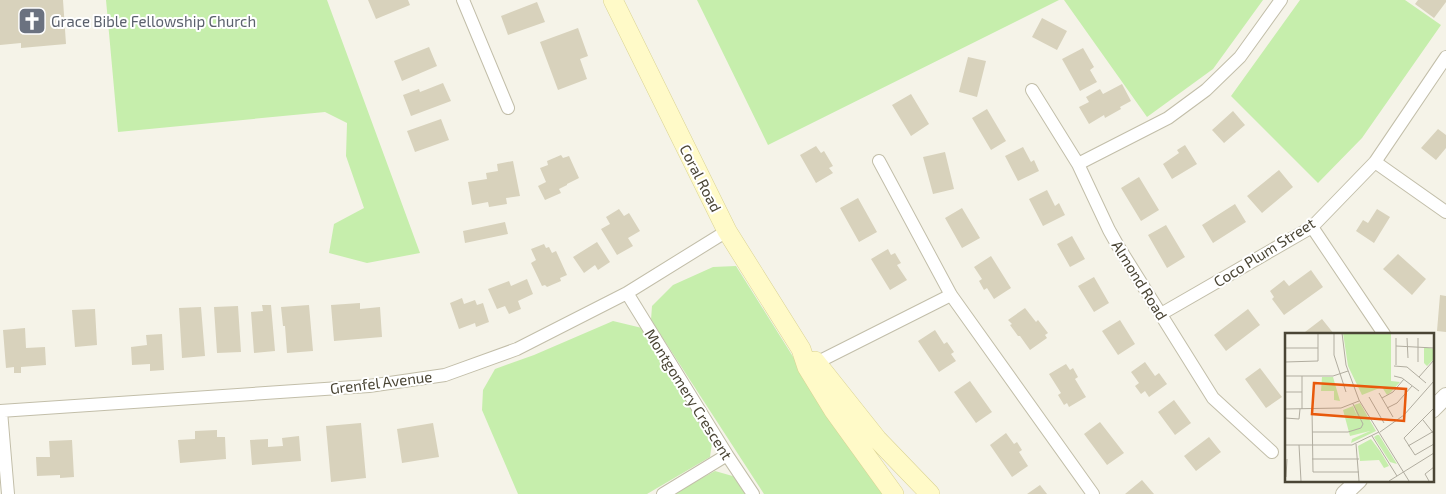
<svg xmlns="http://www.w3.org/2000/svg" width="1446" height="494" font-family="'Exo 2',sans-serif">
<rect width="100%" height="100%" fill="#f5f3e8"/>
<!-- green -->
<path fill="#c6eeac" d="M106,0H327L420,253L367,263L329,253L334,224L364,208L346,156L347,123L325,112L118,132Z
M697,0H1059L768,145Z
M1064,0H1263L1213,69L1147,117Z
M1300,0H1405L1441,25L1362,138L1318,183L1231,96Z
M736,266L802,371L888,494H764L651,320L652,306L673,285L713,267Z
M613,321L642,328L712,443L710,457L647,494H518L482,410L483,390L495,369L534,355Z
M715,471L736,477L748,494H672Z"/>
<!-- building -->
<path fill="#d8d2bc" d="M0,0H63L66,44L21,48V43L0,45Z
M368,0H408L410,5L376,19Z
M1418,0H1446V2L1434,18L1415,4Z
M537,2L545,22L508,35L501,16Z
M1042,18L1067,31L1057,50L1032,37Z
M578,28L588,56L580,59L587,79L558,90L540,42Z
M429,47L437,66L402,81L394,61Z
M1083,48L1094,67L1090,70L1097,82L1080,91L1062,59Z
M968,57L986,61L977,97L959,92Z
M443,83L451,101L411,116L403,95L419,89L420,92Z
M1122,84L1131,101L1120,107L1121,109L1105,118L1104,115L1089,124L1079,107L1089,102L1086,97L1100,89L1103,94Z
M911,94L929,124L911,136L892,105Z
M987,109L1006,141L991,150L972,118Z
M1233,111L1245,125L1224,143L1212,130Z
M441,119L449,140L415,152L407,131Z
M1438,129L1446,135V148L1436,160L1421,148Z
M1185,145L1197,164L1172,179L1163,164L1179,153L1177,150Z
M816,146L821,153L824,151L833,166L829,168L833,173L816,183L800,155Z
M1023,147L1031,162L1034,160L1039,171L1018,181L1005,156Z
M945,152L954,189L933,194L923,157Z
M561,155L563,158L569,156L579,178L567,184V185L559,189L561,193L545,200L538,186L546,182L540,168L548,165L547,161Z
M513,161L520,196L506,198L507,204L489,207L488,202L472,205L468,182L487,179L486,173L498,171L497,164Z
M1279,170L1293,187L1262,213L1247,196Z
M1139,177L1159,210L1141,221L1121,188Z
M1047,190L1055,206L1059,203L1065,215L1043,226L1029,199Z
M858,198L877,232L859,242L840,208Z
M1235,204L1246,222L1213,243L1202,225Z
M962,208L980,238L962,248L945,218Z
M619,209L624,216L629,213L640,231L628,238L633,246L617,255L601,229L610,224L606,217Z
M1377,209L1390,217L1374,243L1356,231L1363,220L1368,223Z
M505,222L508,234L465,243L463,231Z
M1166,225L1185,257L1167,268L1148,235Z
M1072,236L1085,259L1070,267L1057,244Z
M597,242L610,262L598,270L595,265L584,273L573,257Z
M544,244L546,248L549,247L552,253L556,251L567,275L560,278L561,281L547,287L545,285L542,286L531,263L536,260L531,249Z
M888,249L891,255L895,253L901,263L897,265L907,280L890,290L871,259Z
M1398,254L1426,279L1412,295L1383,269Z
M991,256L1011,288L994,299L987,288L984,290L979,281L982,279L974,267Z
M1311,270L1323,287L1284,315L1272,299L1274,297L1270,291L1284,280L1289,286Z
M1094,277L1109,303L1094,312L1078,286Z
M527,279L533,294L518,301L521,309L509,314L505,306L497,309L488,289L509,281L511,286Z
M1440,295L1446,296V332L1437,331Z
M462,298L464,304L475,300L477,305L483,303L489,322L476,327L475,323L459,329L450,303Z
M360,303V309L380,307L382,337L334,341L331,305Z
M262,305H271L275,351L254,353L251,312L263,311Z
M309,305L313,351L287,353L285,326H283L281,307Z
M238,306L241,352L217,353L214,307Z
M201,307L205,356L182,358L179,308Z
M1025,308L1036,322L1038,320L1048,333L1045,335L1047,338L1030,350L1020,336H1018L1010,325L1012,324L1008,320Z
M95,309L97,345L75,347L72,310Z
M1248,309L1260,325L1226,351L1214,335Z
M1322,319L1334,334H1306L1305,332Z
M1120,320L1135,344L1118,355L1102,331Z
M25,328L26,348L45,347L46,365L21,367V373H14V367L6,368L3,330Z
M935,330L944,344L947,342L954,352L951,354L956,361L939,372L918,341Z
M162,334L164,370L150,371V364L132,365L131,347L147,345L146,335Z
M1145,362L1155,376L1159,373L1167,384L1149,397L1145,391L1141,394L1135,386L1139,383L1131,372Z
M1066,364L1070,370L1073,368L1078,377L1075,379L1086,397L1069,407L1067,403L1064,405L1058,395L1061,393L1049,374Z
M1260,368L1282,397L1266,408L1245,379Z
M970,381L992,412L976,423L954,392Z
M1174,400L1191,423L1175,435L1158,412Z
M1100,422L1124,453L1107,465L1084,434Z
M361,423L366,478L331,482L326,426Z
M433,423L439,457L402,463L397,429Z
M217,430V437H225L226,459L180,463L178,440L195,439V431Z
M1006,433L1014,444L1017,442L1022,450L1019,452L1028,466L1012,477L990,445Z
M299,436L301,461L252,465L250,440L268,439V447L283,446L282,438Z
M1209,437L1221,452L1196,471L1184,456Z
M72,440L74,477L60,478V475L37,476L36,457H50L49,441Z
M1142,480L1154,494H1125Z
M1040,485L1047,494H1027Z"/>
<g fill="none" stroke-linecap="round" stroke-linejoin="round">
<defs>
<path id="minor" d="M463,0L508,108
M1032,90L1078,164L1109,230L1118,246L1213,398L1272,452
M879,161L951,295L1093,494
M1375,162L1446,212
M1078,164L1168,118L1206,90L1240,57L1281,0
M1312,227L1384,334
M627,293L727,455L753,494
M1161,314L1312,227L1375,162L1446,57
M810,366L951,295
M0,411L369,386L445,375L517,349L627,293L727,231
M1,411L8,494
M663,494L727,455"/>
<path id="tertiary" d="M1432,410L1446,396
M1344,494L1359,480"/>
<path id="secondary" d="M613,0L727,231L801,349L807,367L834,411L894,494
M815,361L877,439L930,494"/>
</defs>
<!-- minor casing -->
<use href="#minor" stroke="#c2bea9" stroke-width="14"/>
<!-- tertiary casing -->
<use href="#tertiary" stroke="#c2bea9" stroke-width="18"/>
<!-- secondary casing -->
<use href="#secondary" stroke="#dad393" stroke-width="20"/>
<!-- minor -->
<use href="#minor" stroke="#fff" stroke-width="12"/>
<!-- tertiary -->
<use href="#tertiary" stroke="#fff" stroke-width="16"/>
<!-- secondary -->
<use href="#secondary" stroke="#fffac8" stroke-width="19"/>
</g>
<!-- icons -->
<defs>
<symbol id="church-square" viewBox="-11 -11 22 22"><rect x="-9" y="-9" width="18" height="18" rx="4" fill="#6b7280" stroke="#fff"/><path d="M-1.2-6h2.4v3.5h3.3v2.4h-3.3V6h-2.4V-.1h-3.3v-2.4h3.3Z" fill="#fff"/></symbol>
</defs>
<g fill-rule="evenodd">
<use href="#church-square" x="16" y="5" width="32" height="32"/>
</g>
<g text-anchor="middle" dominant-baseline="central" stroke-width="4" stroke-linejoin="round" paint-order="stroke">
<!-- worship labels -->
<g font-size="15" fill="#5b616d" stroke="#fff" text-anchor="start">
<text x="51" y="21">Grace Bible Fellowship Church</text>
</g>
<!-- street labels -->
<g font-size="15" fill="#4a4535" stroke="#fff">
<text transform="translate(701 178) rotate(63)">Coral Road</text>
<text transform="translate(1264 252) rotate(-32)">Coco Plum Street</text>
<text transform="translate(1140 280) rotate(58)">Almond Road</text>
<text transform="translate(381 382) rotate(-7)">Grenfel Avenue</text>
<text transform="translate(689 394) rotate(58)">Montgomery Crescent</text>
</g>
</g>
<!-- overview -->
<g transform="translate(1285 333)">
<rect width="149" height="149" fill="#f5f3e8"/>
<path d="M58,0L106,1V48L115,49L106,59L102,62L97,54L77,62L63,33ZM139,14L149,16V26L142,33L139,30ZM48,44L55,68L49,67V58H36L37,44ZM75,70L91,98L66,110L67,106L85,98L65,103L58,77L68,73L72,83L69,72ZM92,102H94L112,131L105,129L89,104ZM86,106L95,118L104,133L99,135L94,127L75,128L73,113Z" fill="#c6eeac"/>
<path fill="none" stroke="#b1ada0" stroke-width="1" d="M49,0V22L61,59M57,0L61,32L74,67L124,148M122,5L123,25M133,5V29M111,13L149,15M0,15H33M0,29L33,28V0M111,32V5M109,33L122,34L141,50M0,43H48L63,38M17,43V76M109,43L117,45L134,58M134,44L149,27M0,59H17M94,60L108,84M84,64L99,90M97,65L108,59L119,46M102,75L112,70L127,53M149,75L119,105L130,122L149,111M0,76L56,75L74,68M27,76L28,139H74M0,85L14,86L15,76M138,87L149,101M27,99H63L76,95L78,91L68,71M95,99L119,82L149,48M87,103L112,143M71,111L74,148M0,112H67L94,99M14,112L16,148M123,113L149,98M27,126H74M1,144L2,126M104,148L149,120M144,148L140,141L149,134"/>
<path fill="#e8590c" fill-opacity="0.15" stroke="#e8590c" stroke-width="2.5" d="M29,50L121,56L119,88L27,81Z"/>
<rect width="149" height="149" fill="none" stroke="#4a4535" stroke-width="2.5"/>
</g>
</svg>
